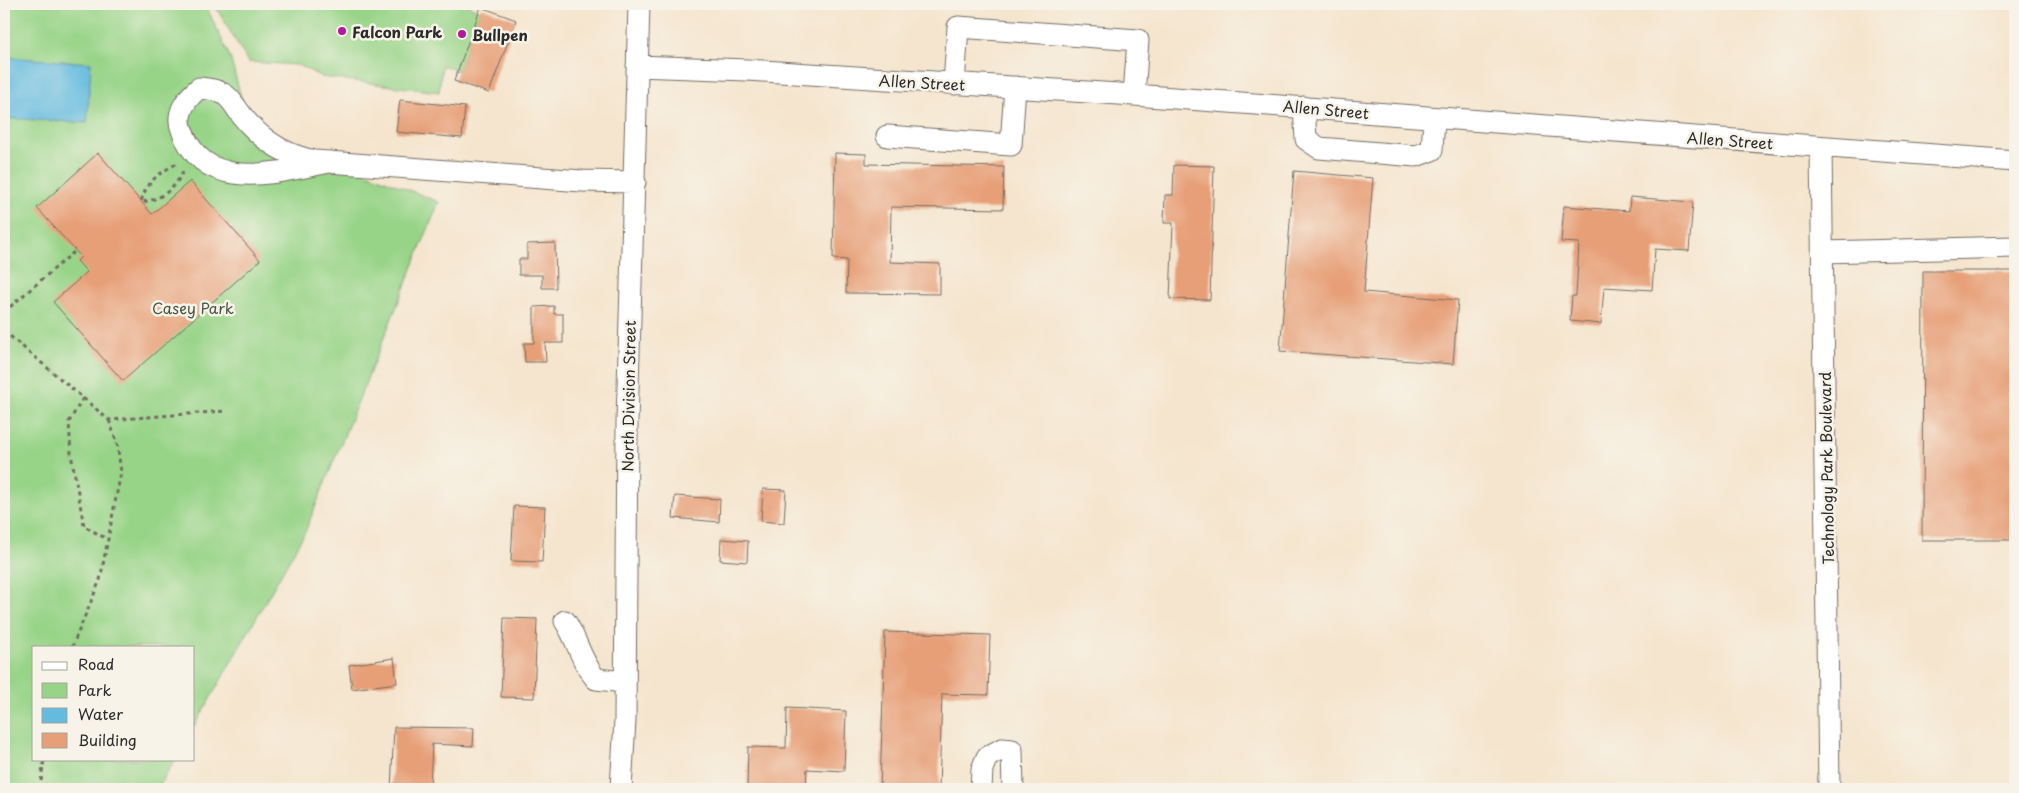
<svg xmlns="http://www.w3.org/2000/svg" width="2019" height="793" font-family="'Playpen Sans',sans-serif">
<rect width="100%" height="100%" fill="#f7f3e8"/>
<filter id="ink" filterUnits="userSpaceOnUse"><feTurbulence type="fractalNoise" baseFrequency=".02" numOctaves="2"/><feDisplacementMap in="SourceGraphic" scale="10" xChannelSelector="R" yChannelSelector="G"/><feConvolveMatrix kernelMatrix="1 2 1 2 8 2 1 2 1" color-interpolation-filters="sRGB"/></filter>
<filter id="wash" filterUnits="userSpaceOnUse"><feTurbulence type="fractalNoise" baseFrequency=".0096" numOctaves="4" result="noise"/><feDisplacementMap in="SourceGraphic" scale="20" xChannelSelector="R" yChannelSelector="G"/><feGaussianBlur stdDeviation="1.12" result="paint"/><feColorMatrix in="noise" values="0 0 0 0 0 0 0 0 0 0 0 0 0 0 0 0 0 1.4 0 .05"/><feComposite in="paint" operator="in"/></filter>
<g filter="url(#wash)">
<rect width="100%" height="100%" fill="#f5e5ce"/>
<!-- green -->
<path fill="#98d488" stroke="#62805a" d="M4,4H205L230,57L249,125L439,202L305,532L194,727V647H34V759H175L158,789H4Z
M214,4H465L480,11L458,71L442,65L439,92L322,77L298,65L248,62Z"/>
<!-- water -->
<path fill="#63bbe0" stroke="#477386" d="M4,57L91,63L87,123L4,118Z"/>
<g id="blocks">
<!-- building -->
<path fill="#e79f77" d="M481,7L516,20L489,93L454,81Z
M400,100L465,107L462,138L396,132Z
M98,153L152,214L190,181L260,260L123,381L53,302L87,272L77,261L81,257L37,208Z
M835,153L866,154V164L1004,167L1003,209L891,207L890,262L940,264V294L846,293L847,260L833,259Z
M1174,165L1214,166L1210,300L1170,299L1173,223H1164L1165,195H1173Z
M1294,171L1373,178L1364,292L1458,300L1453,364L1280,351Z
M1630,197L1693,202L1689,251L1655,249L1652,290L1604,287L1601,324L1570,321L1572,296H1576L1579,243L1561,242L1564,206L1629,211Z
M555,243L556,288H542V275H519V259H527V244Z
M1923,271H2015V540H1922Z
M554,306V314H563V343H545L546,362H525L524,343H534V307Z
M763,489L786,490L784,523L761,521Z
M675,496L720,499L719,522L673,518Z
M514,506L545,507L542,562L511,561Z
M721,539L748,541L747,562L720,560Z
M504,618L537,619L534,698L501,697Z
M885,632L990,635L988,695L942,694L939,789H880Z
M394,658L397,683L352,689L349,665Z
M787,708L846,711L844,771L807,769L806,789H747L748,747L786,748Z
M394,727L474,728L473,746L432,744L430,789H391Z"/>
</g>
</g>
<g filter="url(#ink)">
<use href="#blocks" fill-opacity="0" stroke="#726c64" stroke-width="1"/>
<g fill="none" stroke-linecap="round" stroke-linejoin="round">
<defs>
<path id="minor" d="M637,66L747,70L1134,95L2015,161
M954,84L958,27L1138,40L1134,95
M1304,107L1306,139L1319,148L1416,156L1432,150L1434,119
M887,136L1011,145L1015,87
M1821,147L1829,789
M330,162C280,171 205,196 182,130C175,113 187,98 199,88C234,90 229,103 249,124C267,144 289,156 315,161L582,181L635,182
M1822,252L2015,247
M565,621C578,641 580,660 596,679L625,682
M621,789L625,720L627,423L639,4
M981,789L982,769L987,757L1002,749L1012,750L1013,789"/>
</defs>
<!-- minor casing -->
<use href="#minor" stroke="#726c64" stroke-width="23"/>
<!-- path -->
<path stroke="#726c64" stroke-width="3" stroke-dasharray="4 4" stroke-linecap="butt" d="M176,164C159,173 146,182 141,202C161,200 175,189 183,171
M4,312L75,251
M4,331L109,420L225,411
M83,398L69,422L71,454L84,526L107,539
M72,647L100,580L121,472L117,443L109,420
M40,789L44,759"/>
<!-- minor -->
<use href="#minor" stroke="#fff" stroke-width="21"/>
</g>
</g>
<!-- markers -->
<g fill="#b5179e" stroke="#f7f3e8" stroke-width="2">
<circle cx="342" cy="31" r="5"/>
<circle cx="462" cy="34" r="5"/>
</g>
<g text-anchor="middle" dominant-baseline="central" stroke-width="5" stroke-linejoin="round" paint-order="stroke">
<!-- poi labels -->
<g font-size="15" font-weight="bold" fill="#2b2b2b" stroke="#f7f3e8" text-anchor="start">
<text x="352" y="31">Falcon Park</text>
<text x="472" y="34">Bullpen</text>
</g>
<!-- street labels -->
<g font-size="15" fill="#2b2b2b" stroke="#f7f3e8">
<text transform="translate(922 82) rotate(3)">Allen Street</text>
<text transform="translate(1326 109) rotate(5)">Allen Street</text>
<text transform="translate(1730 140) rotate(4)">Allen Street</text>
<text transform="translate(628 396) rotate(-89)">North Division Street</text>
<text transform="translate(1826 468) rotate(-91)">Technology Park Boulevard</text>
</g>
<!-- park labels -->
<g font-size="15" fill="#465542" stroke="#f7f3e8">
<text x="193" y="307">Casey Park</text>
</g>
</g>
<!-- margin -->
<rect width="2019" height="793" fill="none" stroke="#f7f3e8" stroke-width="20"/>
<!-- legend -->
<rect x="32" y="646" width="162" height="115" fill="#f7f3e8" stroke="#a5a39c"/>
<rect x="42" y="662" width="25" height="8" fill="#ffffff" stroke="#a5a39c"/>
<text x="78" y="670" font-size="15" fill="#2b2b2b">Road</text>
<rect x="42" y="683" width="25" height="15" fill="#98d488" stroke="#a5a39c"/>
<text x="78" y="696" font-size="15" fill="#2b2b2b">Park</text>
<rect x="42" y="708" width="25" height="15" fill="#63bbe0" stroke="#a5a39c"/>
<text x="78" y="720" font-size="15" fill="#2b2b2b">Water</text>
<rect x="42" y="733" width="25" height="15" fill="#e79f77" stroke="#a5a39c"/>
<text x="78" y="746" font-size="15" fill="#2b2b2b">Building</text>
</svg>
